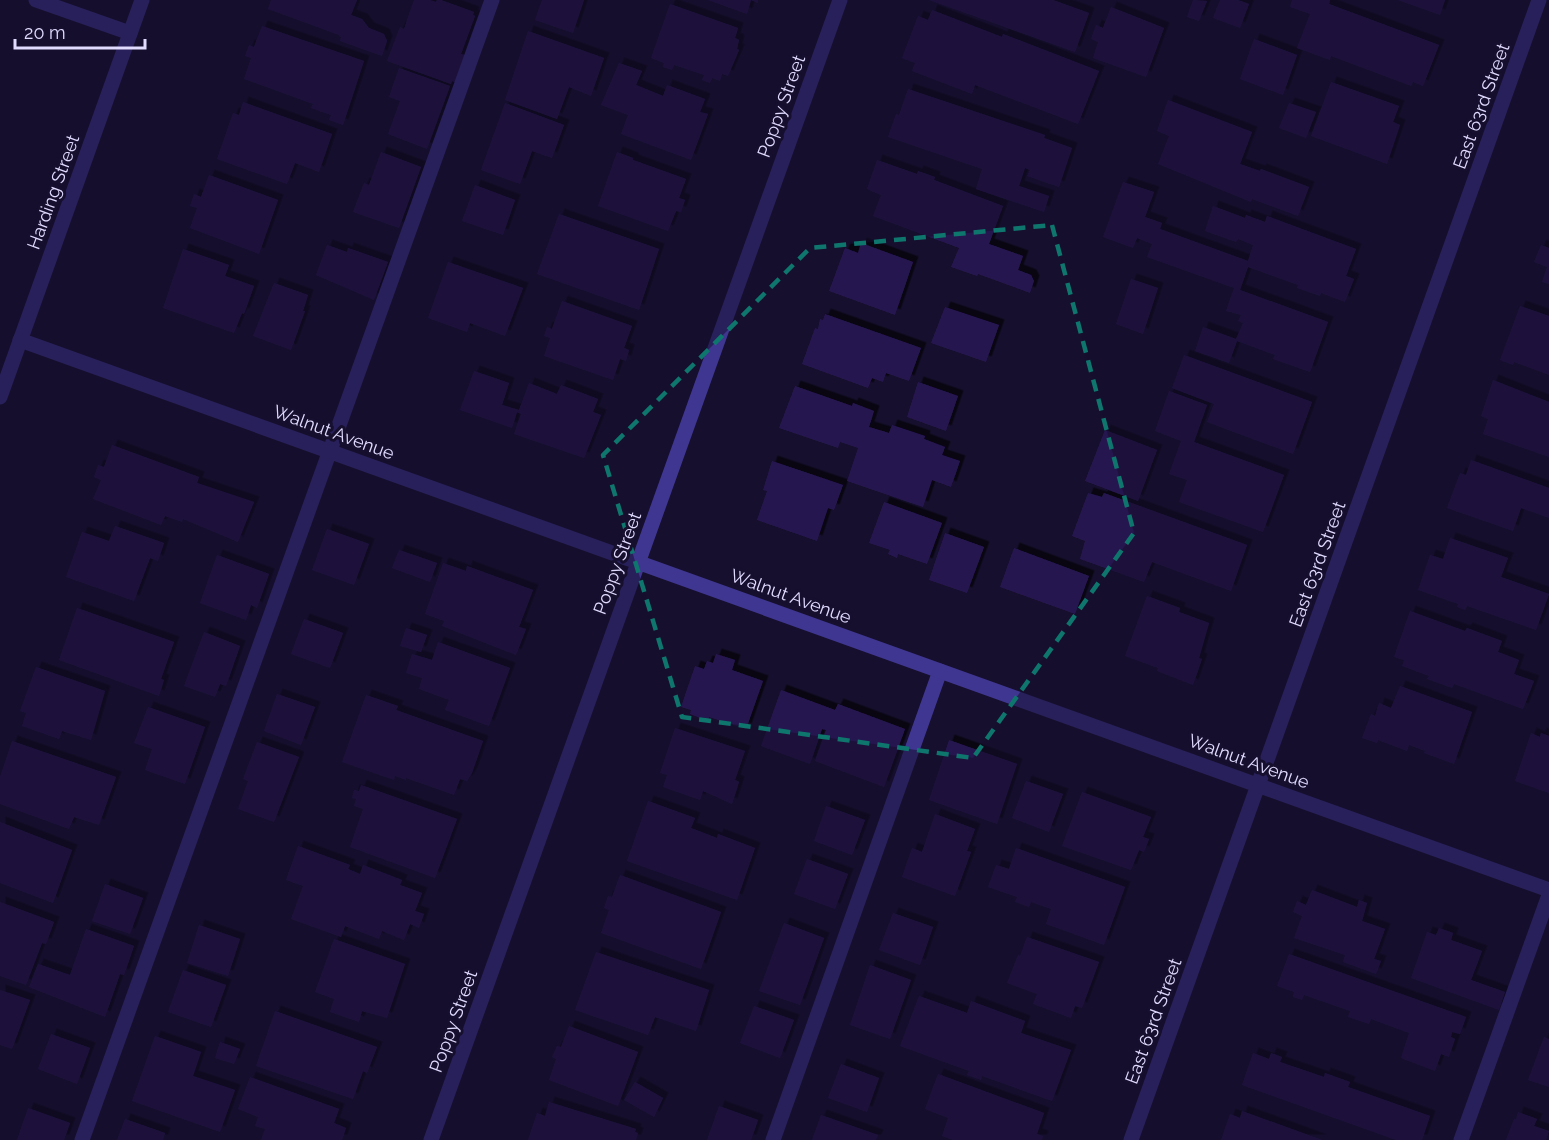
<svg xmlns="http://www.w3.org/2000/svg" width="1549" height="1140" font-family="Raleway,sans-serif">
<defs>
<filter id="shadow"><feDropShadow dx="5.5" dy="-5.5" stdDeviation="0" flood-color="#0009"/></filter>
</defs>
<rect width="100%" height="100%" fill="#160f2d"/>
<!-- building -->
<path fill="#271950" filter="url(#shadow)" d="M271,0H357L351,15L362,19L369,28L384,34L387,41L382,56L340,41L341,37L339,36V35L268,9Z
M414,0H430L436,2L437,0H441L474,12L473,15L475,16L461,54L469,56L460,84L452,81L451,84L387,61L400,27L404,29Z
M542,0H584L573,33L535,20Z
M708,0H758V3L751,0L747,14Z
M929,0H1053L1089,13L1075,52Z
M1193,0L1207,1L1199,21L1187,17Z
M1220,0H1238L1249,4L1240,28L1213,18Z
M1292,0H1330L1329,4L1439,45L1423,86L1413,82L1411,86L1331,56L1330,60L1297,48L1310,14L1290,7Z
M1398,0H1445L1440,15Z
M670,4L738,28L735,38L739,40L737,49L739,50L728,76L722,74L720,81L712,78L710,83L702,80L704,75L674,65L672,70L663,67L664,63L651,58Z
M1111,7L1164,28L1146,77L1093,58L1098,42L1091,39L1096,25L1103,28Z
M932,10L1002,37L1003,34L1099,71L1078,124L975,85L972,94L912,71L915,63L902,58L918,16L928,20Z
M262,26L364,61L343,125L329,120L331,115L311,108L313,104L244,79L251,58L245,56L249,45L254,47Z
M528,31L604,58L591,96L569,87L557,119L505,100Z
M1254,39L1297,55L1283,95L1240,79Z
M619,63L642,71L636,85L663,96L667,85L705,99L700,112L708,114L691,160L621,134L628,115L601,105Z
M399,68L450,86L427,149L388,134L400,101L389,97Z
M1331,82L1399,106L1393,122L1400,125L1387,164L1311,136Z
M908,89L1045,135L1044,138L1072,148L1059,187L1027,176L1030,170L1025,168L1019,186L1049,196L1044,212L976,189L982,169L888,137L896,114L899,115Z
M1168,100L1252,132L1240,164L1260,171L1261,169L1309,187L1298,216L1252,199L1251,202L1158,164L1169,136L1157,131Z
M243,102L332,134L319,172L295,163L287,184L217,159L233,113L239,115Z
M505,103L564,125L552,158L532,151L520,184L481,170Z
M1289,103L1316,112L1306,138L1279,128Z
M381,152L421,167L399,228L353,212L364,183L369,185Z
M617,152L633,158V160L686,179L679,198L685,200L681,212L676,211L668,231L598,206Z
M877,160L917,174L918,171L935,177L934,180L1003,206L989,244L1023,256L1018,270L1031,275L1034,281L1030,293L978,274L977,276L951,267L959,248L873,216L881,195L867,189Z
M209,175L278,200L259,254L190,228L197,208L190,206L194,194L201,197Z
M1123,182L1154,192L1145,217L1162,223L1160,229L1248,261L1253,245L1238,239L1236,242L1205,231L1213,206L1245,218L1246,215L1265,222L1267,216L1356,249L1346,276L1354,279L1345,302L1321,293L1320,296L1297,288L1298,285L1248,267L1240,290L1328,322L1310,372L1273,359L1275,355L1237,341L1229,363L1195,351L1203,327L1236,339L1243,323L1238,321L1241,315L1226,311L1234,288L1147,257L1152,244L1137,238L1133,248L1103,237Z
M475,185L515,200L503,235L462,221Z
M559,214L659,249L639,310L537,274Z
M861,243L913,262L895,315L829,291L845,248L858,253Z
M327,245L347,252L348,248L388,262L374,300L316,275Z
M1541,245L1549,248V284L1542,282L1547,267L1534,262Z
M183,249L229,265L225,276L254,286L244,314L242,313L234,333L163,308Z
M448,262L523,288L505,336L470,323L467,332L428,318Z
M1131,279L1158,288L1143,334L1116,324Z
M274,283L308,295L303,311H305L291,350L253,336Z
M562,301L632,326L624,348L629,350L626,361L620,359L613,380L544,356L550,338L544,336L547,327L552,329Z
M1520,306L1549,316V375L1514,362L1513,365L1500,360Z
M945,307L999,325L986,362L931,343Z
M825,314L921,348L909,381L886,373L883,382L872,378L868,388L802,364L815,328L818,329L820,319L823,320Z
M1184,355L1312,402L1293,454L1207,422L1214,404L1172,388Z
M474,371L509,383L502,405L519,410L529,383L557,394L561,385L598,399L593,412L601,415L584,458L514,434L521,414L517,412L512,428L460,410Z
M1493,380L1549,402V457L1483,434L1488,419L1481,416Z
M918,382L958,396L946,431L907,417Z
M795,386L852,406L853,403L874,411L869,427L889,433L892,425L925,436L924,439L945,447L942,455L960,461L951,487L932,480L923,507L847,481L858,448L840,442L838,448L779,428Z
M1169,391L1207,405L1194,442L1284,475L1263,532L1179,502L1187,480L1169,474L1181,441L1155,431Z
M1105,430L1157,450L1138,501L1085,481Z
M112,445L199,477L197,483L254,502L238,542L183,519L182,522L165,516L161,525L93,499L101,480L94,477L98,465L104,467Z
M1471,460L1549,488V518L1521,508L1513,531L1447,508L1460,473L1466,475Z
M772,461L843,485L834,510L828,508L817,541L757,520L767,491L763,490Z
M1088,493L1102,497L1104,493L1247,545L1231,591L1152,562L1144,582L1080,559L1085,541L1072,536Z
M884,502L942,523L927,564L898,554L897,558L888,554L890,550L869,543Z
M115,526L164,543L158,561L150,558L134,601L66,577L82,532L109,541Z
M327,529L369,544L354,585L312,570Z
M945,533L984,547L967,593L929,580Z
M1450,538L1508,558L1501,577L1549,594L1536,630L1467,606L1465,610L1457,607L1458,604L1418,590L1430,555L1443,559Z
M1014,548L1089,576L1075,614L1000,587Z
M399,550L437,563L430,582L392,568Z
M217,555L269,574L257,608L251,605L246,620L200,603Z
M443,563L466,571L467,566L533,590L519,627L526,629L516,655L442,626L444,621L425,614Z
M1147,596L1180,608L1179,612L1209,623L1199,658L1202,659L1193,685L1157,671L1158,668L1125,656Z
M77,608L174,642L161,679L164,680L159,696L59,660Z
M1410,611L1465,631L1467,628L1502,641L1498,652L1519,660L1514,674L1534,681L1523,709L1454,684L1452,688L1427,679L1429,676L1402,666L1404,660L1394,657Z
M304,619L343,633L330,668L291,654Z
M406,628L427,635L421,652L400,646Z
M204,632L240,646L226,686L220,684L215,697L184,686Z
M438,642L510,668L489,726L445,710L449,700L419,689L422,678L406,673L412,654L432,660Z
M716,654L735,660L732,670L763,681L746,729L709,717L708,721L690,714L691,710L681,707L695,666L704,669L707,661L713,663Z
M36,667L105,691L91,740L62,731L59,739L22,726L26,713L20,711Z
M1400,686L1472,712L1454,764L1424,753L1425,751L1409,745L1407,751L1378,740L1377,743L1362,738L1371,714L1375,716L1379,703L1391,708Z
M781,690L835,710L838,704L905,729L884,787L815,761L826,730L822,729L810,764L761,746Z
M277,694L315,707L301,745L264,731Z
M366,695L398,706L396,710L483,741L472,773L467,781L460,779L454,795L406,778V780L395,776L394,780L342,762Z
M148,707L205,727L185,784L145,770L152,749L134,743Z
M675,728L745,751L735,780L739,782L732,804L703,791L700,800L663,787L667,775L660,773Z
M1531,733L1540,737L1541,733L1549,736V793L1515,781Z
M949,740L1017,764L997,824L929,800Z
M12,741L116,777L99,825L74,817L69,829L0,804V777Z
M257,742L299,757L274,822L238,809L248,781L243,779Z
M1026,781L1063,794L1049,832L1012,818Z
M361,785L457,819L435,878L350,847L363,809L354,806L356,799L352,798L354,790L359,791Z
M1082,792L1151,817L1143,837L1149,839L1144,852L1139,850L1131,870L1062,846Z
M648,801L695,818L691,828L717,838L718,834L755,848L737,900L627,861Z
M826,806L865,820L852,855L814,841Z
M935,814L975,829L967,851L971,852L955,896L902,877L912,848L922,852Z
M0,822L72,850L53,903L0,883Z
M298,846L350,865L348,869L360,874L363,865L402,880L400,885L422,893L415,911L424,914L419,928L410,924L404,940L382,931L379,939L345,926L341,937L291,919L303,886L286,880Z
M1016,848L1125,887L1104,945L1046,924L1051,909L1031,902L1029,907L1015,902L1017,897L988,887L996,865L1009,869Z
M807,859L848,874L835,909L794,894Z
M620,875L721,912L701,969L601,933L609,910L604,908L608,896L612,897Z
M105,884L143,898L130,934L92,921Z
M1312,890L1357,907L1359,900L1367,903L1362,921L1385,929L1374,959L1381,961L1376,974L1343,962L1345,955L1294,938L1302,916L1293,912L1297,901L1306,905Z
M0,902L54,922L46,944L42,943L26,985L0,976Z
M893,913L933,927L920,965L879,950Z
M784,923L824,938L800,1005L759,991Z
M199,925L240,939L228,976L187,963Z
M1439,928L1453,933L1451,940L1482,951L1471,980L1505,992L1499,1010L1411,978L1427,932L1436,935Z
M86,929L134,946L124,975L120,974L105,1017L29,987L38,964L70,975Z
M1027,937L1099,962L1082,1008L1075,1006L1071,1018L1033,1004L1037,994L1007,983L1018,955L1020,956Z
M334,939L405,964L387,1018L362,1011L359,1022L330,1012L334,999L315,992Z
M596,952L709,990L696,1031L655,1017L648,1035L575,1010Z
M1289,954L1466,1017L1460,1034L1452,1032L1451,1037L1455,1039L1449,1057L1441,1054L1435,1071L1401,1058L1409,1033L1371,1019L1369,1024L1348,1017L1350,1011L1304,995L1302,1000L1293,997L1294,992L1277,986Z
M870,965L911,980L890,1039L850,1025Z
M183,970L226,985L211,1027L168,1012Z
M0,990L30,1000L12,1049L0,1045Z
M919,996L967,1013L971,1001L1025,1021L1021,1033L1071,1050L1052,1101L982,1076L981,1080L967,1075L969,1071L900,1046Z
M754,1006L794,1020L780,1058L740,1043Z
M275,1011L377,1047L367,1073L363,1071L353,1099L256,1066Z
M569,1026L638,1052L618,1106L549,1080L556,1059L552,1057L557,1046L561,1047Z
M51,1034L90,1048L77,1084L38,1069Z
M155,1036L201,1052L193,1076L235,1090L220,1132L132,1101Z
M1544,1037L1549,1039V1087L1528,1080Z
M220,1042L240,1049L234,1064L215,1058Z
M1253,1053L1269,1059L1271,1053L1282,1057L1280,1062L1324,1077L1325,1073L1350,1082L1348,1087L1430,1116L1422,1140H1396L1242,1085Z
M841,1064L879,1078L867,1112L828,1098Z
M938,1074L1044,1113L1037,1134L1043,1136L1042,1140H953L942,1136L948,1118L925,1109Z
M250,1077L339,1109L334,1123L346,1128L342,1140H261L265,1129L255,1126L258,1117L238,1109Z
M635,1082L663,1098L654,1117L624,1100Z
M549,1102L636,1129L635,1132L638,1133L636,1140H528L537,1113L545,1116Z
M719,1106L758,1120L751,1140H707Z
M28,1108L70,1123L64,1140H17Z
M1242,1111L1322,1140H1221L1230,1114L1240,1118Z
M1518,1112L1537,1119L1534,1126L1549,1131L1546,1140H1506L1514,1119H1516Z
M821,1115L878,1135L876,1140H812Z
M125,1119L165,1133L163,1140H117Z"/>
<g fill="none" stroke-linecap="round" stroke-linejoin="round">
<!-- service -->
<path stroke="#3e3690" stroke-width="15" d="M82,1140L492,0
M773,1140L940,671
M1461,1140L1549,895"/>
<!-- minor -->
<path stroke="#3e3690" stroke-width="15" d="M36,0L130,33
M20,340L1549,890
M431,1140L840,0
M1131,1140L1539,0"/>
<!-- tertiary -->
<path stroke="#3e3690" stroke-width="15" d="M0,397L142,0"/>
</g>
<!-- marked area -->
<path d="M0 0H1549V1140H0ZM1052,225L1134,533L973,758L682,717L603,455L810,248Z" fill="#160f2d" fill-opacity=".55" fill-rule="evenodd"/>
<path fill="none" stroke="#0f766e" stroke-width="4.5" stroke-dasharray="12 8" stroke-linejoin="round" d="M1052,225L1134,533L973,758L682,717L603,455L810,248Z"/>
<g text-anchor="middle" dominant-baseline="central" stroke-width="6" stroke-linejoin="round" paint-order="stroke">
<!-- street labels -->
<g font-size="18" fill="#e1dbff" stroke="#160f2d">
<text transform="translate(781 106) rotate(-70)">Poppy Street</text>
<text transform="translate(1481 106) rotate(-70)">East 63rd Street</text>
<text transform="translate(53 192) rotate(-70)">Harding Street</text>
<text transform="translate(334 432) rotate(20)">Walnut Avenue</text>
<text transform="translate(617 563) rotate(-70)">Poppy Street</text>
<text transform="translate(1317 564) rotate(-70)">East 63rd Street</text>
<text transform="translate(791 596) rotate(20)">Walnut Avenue</text>
<text transform="translate(1249 761) rotate(20)">Walnut Avenue</text>
<text transform="translate(453 1021) rotate(-70)">Poppy Street</text>
<text transform="translate(1153 1021) rotate(-70)">East 63rd Street</text>
</g>
</g>
<!-- scale -->
<path d="M15 39v9h130v-9" fill="none" stroke="#e1dbff" stroke-width="3"/>
<text x="24" y="39" font-size="18" fill="#e1dbff" stroke="#160f2d" stroke-width="4.5" paint-order="stroke">20 m</text>
</svg>
